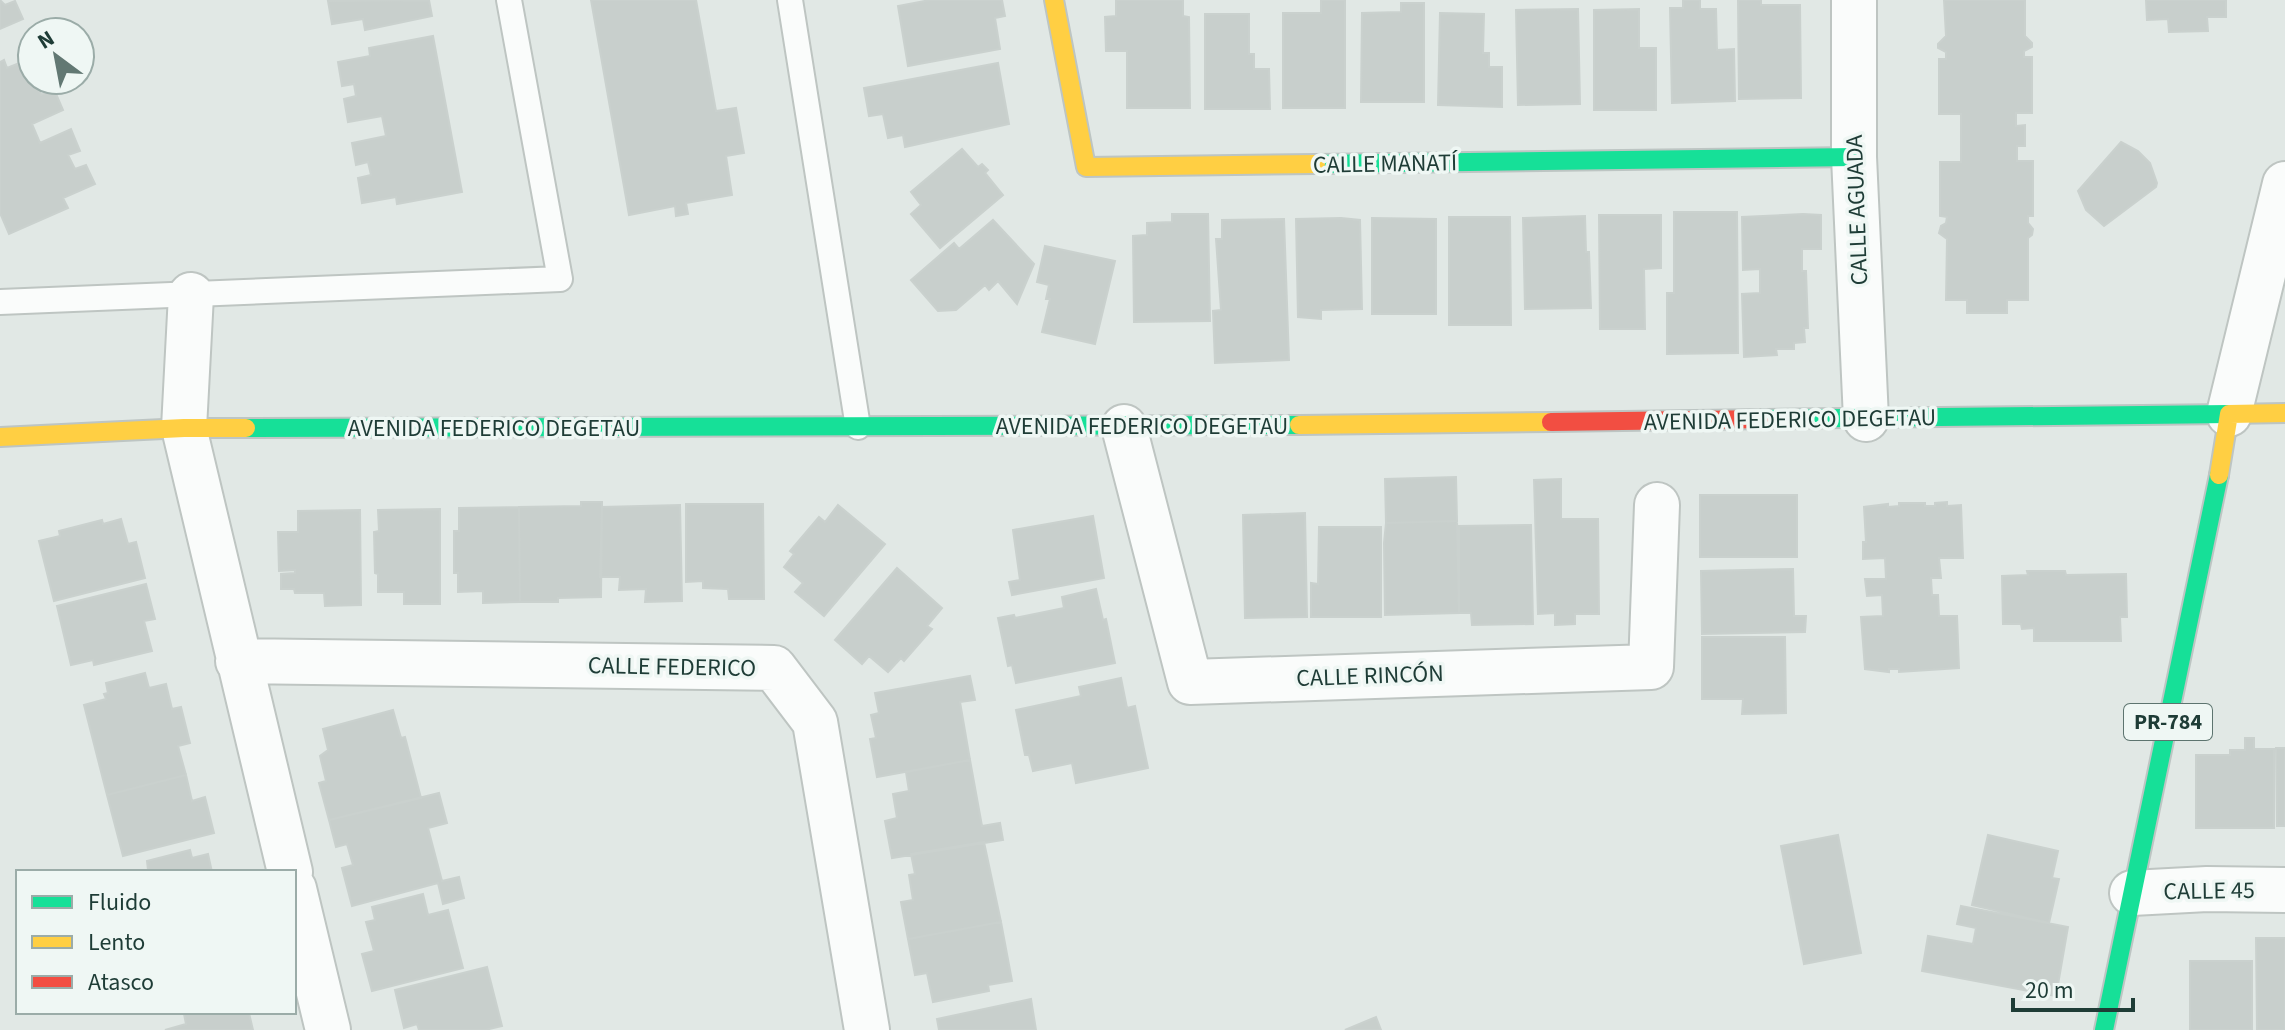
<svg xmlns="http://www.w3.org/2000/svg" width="2285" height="1030" font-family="'Source Sans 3',sans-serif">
<rect width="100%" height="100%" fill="#e1e8e5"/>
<!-- building -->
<path fill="#c8cfcc" stroke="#cad1ce" stroke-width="2" d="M0,0L5,5L15,1L23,19L0,29Z
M429,0L432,16L365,30L363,19L332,24L328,1Z
M591,0H696L716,111L736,108L744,153L726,156L732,195L686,203L688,214L676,216L675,206L629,215Z
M930,0H1002L1005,16L995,18L1000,49L908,66L898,6Z
M1116,0H1183V16L1189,17L1190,108H1127V51H1106L1105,17L1116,16Z
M1321,0H1345V108H1283V13H1321Z
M1683,0H1700V9H1716L1717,50L1734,49L1735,101L1672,103L1670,8H1683Z
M1738,0H1761V5H1800L1801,98L1739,99Z
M1944,0H2025V36L2032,43V47L2024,51V57H2032V113H2016V126L2025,125V146H2017V161H2033V216H2028V223L2033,229L2032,235L2028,238V300H2007V313H1967V300H1946L1947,239L1939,233L1941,226L1946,223L1947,217L1940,216V162H1961V114H1939V59H1946V52L1938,48V44L1946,36Z
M2146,0H2226V17H2207L2208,31L2169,32L2168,19L2147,20Z
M1401,3H1424V102H1361L1362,13L1401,12Z
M1578,9L1580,104L1518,105L1516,10Z
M1639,9V48H1656V110H1594V10Z
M1440,13L1484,14L1483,53H1489V67H1502V107L1438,105Z
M1205,14H1249V54H1254V69H1269L1270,109H1205Z
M433,36L462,192L397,204L396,197L362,203L358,178L371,175L368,162L356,165L352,143L386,136L382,116L348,122L344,99L356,96L354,84L342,86L338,62L370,56L369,48Z
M32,58V80H37L35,81L41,95L54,89L63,110L32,124L40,143L71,129L80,151L68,155L75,169L86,165L95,184L63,198L68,208L9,234L0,213V62L4,60L7,68Z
M998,63L1009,124L905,147L903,135L888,138L883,114L869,116L864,88Z
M2121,142L2138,151L2150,163L2157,183L2156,187L2104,226L2086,210L2078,191Z
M962,149L978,167L982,164L988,170L985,173L1003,195L940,248L911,214L921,205L911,192Z
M1674,212H1737L1738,353L1667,354V293H1674Z
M1172,214H1208L1210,321L1134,322L1133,236L1147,235V223L1172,222Z
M1803,214L1821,215V249H1802V271H1806L1808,328H1804L1805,342L1794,343V349H1776L1777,355L1744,357L1742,294L1760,293V269L1743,270L1742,217Z
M1599,215H1661V268L1644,269L1645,329H1600Z
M1585,216L1586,252H1589L1591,308L1525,309L1523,218Z
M1449,217H1510L1511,325H1449Z
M1341,218L1360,220L1362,309L1321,310V319L1298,317L1296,219Z
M1372,218L1436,219V314H1372Z
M1284,219L1289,360L1215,363L1213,311L1221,310L1216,239H1222V220Z
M993,220L1034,264L1017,304L998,281L989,290L985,285L956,310L938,311L911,280L954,243L959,249Z
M1045,246L1115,261L1095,344L1042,332L1050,299H1046L1049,285L1037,282Z
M1456,477L1457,521L1386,523L1385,479Z
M1561,479V519H1598L1599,614H1575V624L1555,625V613L1538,614L1534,480Z
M1700,495H1797V557H1700Z
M581,502H602L601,597L558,598V602H520L519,507L581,506Z
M1947,502V506L1961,505L1963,558H1939L1941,578H1931L1932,595H1938L1939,616H1957L1959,668L1899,672V669H1889V672L1865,669L1861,617L1883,616L1882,595L1867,596L1865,579H1886L1885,558L1863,559V542H1866L1864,507L1888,504V507L1899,506V503H1925V506H1935V503Z
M686,504H763L764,599H729L728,589L703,588V581L686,582Z
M680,505L682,601L645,602L646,589L619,590L620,577H600L602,507Z
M838,505L885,544L824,616L795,592L803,583L784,567L794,554L790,551L819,517L825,522Z
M519,507L520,602L483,603V591L458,592V573H454V531H459V508Z
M440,509V604H404V592H378V574L375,573L374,532L379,531L378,510Z
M360,510L361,605L325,606L324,593H295L294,589H281V574L295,573V570L279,571L278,532H298V511Z
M1305,513L1307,617L1245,618L1243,515Z
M1093,516L1104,578L1012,595L1009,582L1020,580L1013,530Z
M121,519L128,544L136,542L145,578L54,601L39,541L60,536L59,531L102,520L103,524Z
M1457,521L1459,613L1385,615L1384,543L1386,523Z
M1531,525L1533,624L1472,625L1471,613H1459V526Z
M1319,527H1381V617H1311V583L1318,584Z
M897,568L942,608L927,626L932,629L904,661L901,658L888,672L869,656L862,664L835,640Z
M1793,569L1794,616H1806L1805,632L1702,634L1701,571Z
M2027,571H2065L2066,575L2126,574L2127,617H2120L2121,641H2034V628L2022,629L2021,624H2003L2002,576L2028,575Z
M146,584L155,619L144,621L152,651L94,665L93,660L71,665L57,606Z
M1096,589L1103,620L1106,619L1115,663L1016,683L1012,665L1008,666L998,618L1014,615L1015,618L1064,608L1062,597Z
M1702,637H1785L1786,713L1742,714L1743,699H1702Z
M145,673L149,688L166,684L172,709L181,707L190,743L178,746L186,775L107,795L84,705L106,699L104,694L108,693L106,683Z
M970,676L975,700L960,702L970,760L877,777L870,739L876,738L871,715L879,713L875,693Z
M1121,678L1127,708L1135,706L1148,768L1076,783L1072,763L1033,771L1029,755H1025L1016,710L1081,696L1079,687Z
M393,710L401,738L405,737L421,798L329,820L319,783L326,781L320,756L328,750L323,729Z
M2245,738H2254V749H2274V828H2196V755H2230V750H2245Z
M2276,748H2285V826H2277Z
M970,760L982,826L1000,823L1003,840L892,858L885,821L897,818L893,794L909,791L906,772Z
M186,775L192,801L205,797L214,833L123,856L107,795Z
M439,793L447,823L428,828L442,881L459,877L464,898L443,904L438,883L352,906L342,868L353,865L347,844L336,847L329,820Z
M1838,835L1861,953L1804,964L1781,846Z
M1988,835L2058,851L2052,878L2059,879L2049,923L1972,905Z
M984,842L1001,922L908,939L901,902L913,900L909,875L915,874L911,854Z
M190,850L192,858L208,854L212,872H139L148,870L147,861Z
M423,894L428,915L448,910L463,968L372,991L362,954L374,951L366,922L375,920L372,907Z
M1961,906L2068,927L2056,996L1922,971L1928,936L1973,944L1976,928L1957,924Z
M1001,922L1012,981L988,985L989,991L933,1002L927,973L915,975L908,939Z
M2256,938H2285V1030H2257Z
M2190,961H2252V1030H2190Z
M487,967L502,1026L485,1030H419L417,1024L404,1028L395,990Z
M1031,999L1036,1030H939L937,1019Z
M191,1012L249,1013L253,1030H165L186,1024L184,1014Z
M1376,1017L1381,1030H1345Z"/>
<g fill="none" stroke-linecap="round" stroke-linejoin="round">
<defs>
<path id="lane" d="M790,0L858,427
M0,302L560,279L509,0"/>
<path id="street" d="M1854,0V157L1866,419
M191,295L184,428L290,872
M2229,414L2285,184
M1124,427L1190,682L1651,667L1657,505
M238,661L774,668L815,722L867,1030
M294,889L328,1030
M2132,893L2207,889L2285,890"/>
<path id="fast" d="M1316,164L1854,157
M1766,419L2229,414
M246,428L1299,425
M2104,1030L2219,475"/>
<path id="slow" d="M1054,0L1086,167L1316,164
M1299,425L1551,422
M0,437L184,428H246
M2219,475L2229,414L2285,413"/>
<path id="jam" d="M1551,422L1766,419"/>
</defs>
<!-- lane casing -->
<use href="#lane" stroke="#bec5c2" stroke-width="28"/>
<!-- street casing -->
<use href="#street" stroke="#bec5c2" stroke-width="48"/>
<!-- fast casing -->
<use href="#fast" stroke="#bdc5c3" stroke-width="22"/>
<!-- slow casing -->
<use href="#slow" stroke="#bdc5c3" stroke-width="22"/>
<!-- jam casing -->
<use href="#jam" stroke="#bdc5c3" stroke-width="22"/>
<!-- lane -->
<use href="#lane" stroke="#fafcfb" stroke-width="24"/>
<!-- street -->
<use href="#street" stroke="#fafcfb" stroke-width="44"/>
<!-- fast -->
<use href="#fast" stroke="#16e098" stroke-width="18"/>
<!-- slow -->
<use href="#slow" stroke="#ffcf43" stroke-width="18"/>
<!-- jam -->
<use href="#jam" stroke="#f24e42" stroke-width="18"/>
</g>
<g text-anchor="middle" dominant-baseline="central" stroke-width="7" stroke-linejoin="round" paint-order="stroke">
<!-- shield labels -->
<rect fill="#eff7f4" stroke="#5d746f" stroke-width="2" x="2124" y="704" width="88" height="36" rx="6"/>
<g font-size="22" font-weight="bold" fill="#1e3c36">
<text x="2168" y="722">PR-784</text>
</g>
<!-- street labels -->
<g font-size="24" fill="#1e3c36" stroke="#eff7f4">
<text transform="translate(1385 164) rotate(-1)">CALLE MANATÍ</text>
<text transform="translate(1857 210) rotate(-92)">CALLE AGUADA</text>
<text transform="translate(1790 420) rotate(-1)">AVENIDA FEDERICO DEGETAU</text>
<text x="1142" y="426">AVENIDA FEDERICO DEGETAU</text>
<text x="494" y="428">AVENIDA FEDERICO DEGETAU</text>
<text transform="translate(672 667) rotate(1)">CALLE FEDERICO</text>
<text transform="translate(1370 676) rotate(-2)">CALLE RINCÓN</text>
<text transform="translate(2209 891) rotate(-1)">CALLE 45</text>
</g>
</g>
<!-- legend -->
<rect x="16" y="870" width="280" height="144" fill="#eff7f4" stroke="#9baca8" stroke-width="2"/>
<rect x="32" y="896" width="40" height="12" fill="#16e098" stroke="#9baca8" stroke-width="2"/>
<text x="88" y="910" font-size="24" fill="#1e3c36">Fluido</text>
<rect x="32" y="936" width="40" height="12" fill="#ffcf43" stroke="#9baca8" stroke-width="2"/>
<text x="88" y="950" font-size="24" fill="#1e3c36">Lento</text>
<rect x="32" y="976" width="40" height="12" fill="#f24e42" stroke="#9baca8" stroke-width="2"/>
<text x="88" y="990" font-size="24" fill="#1e3c36">Atasco</text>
<!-- north arrow -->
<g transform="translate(56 56) rotate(328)"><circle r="38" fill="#eff7f4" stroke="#9baca8" stroke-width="2"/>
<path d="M0-6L14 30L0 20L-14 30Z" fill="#627873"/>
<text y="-12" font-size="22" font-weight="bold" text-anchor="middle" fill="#1e3c36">N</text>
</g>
<!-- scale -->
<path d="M2013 998v12h120v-12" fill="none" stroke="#1e3c36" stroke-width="4"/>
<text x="2025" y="998" font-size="24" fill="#1e3c36" stroke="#eff7f4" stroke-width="6" paint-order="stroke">20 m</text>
</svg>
